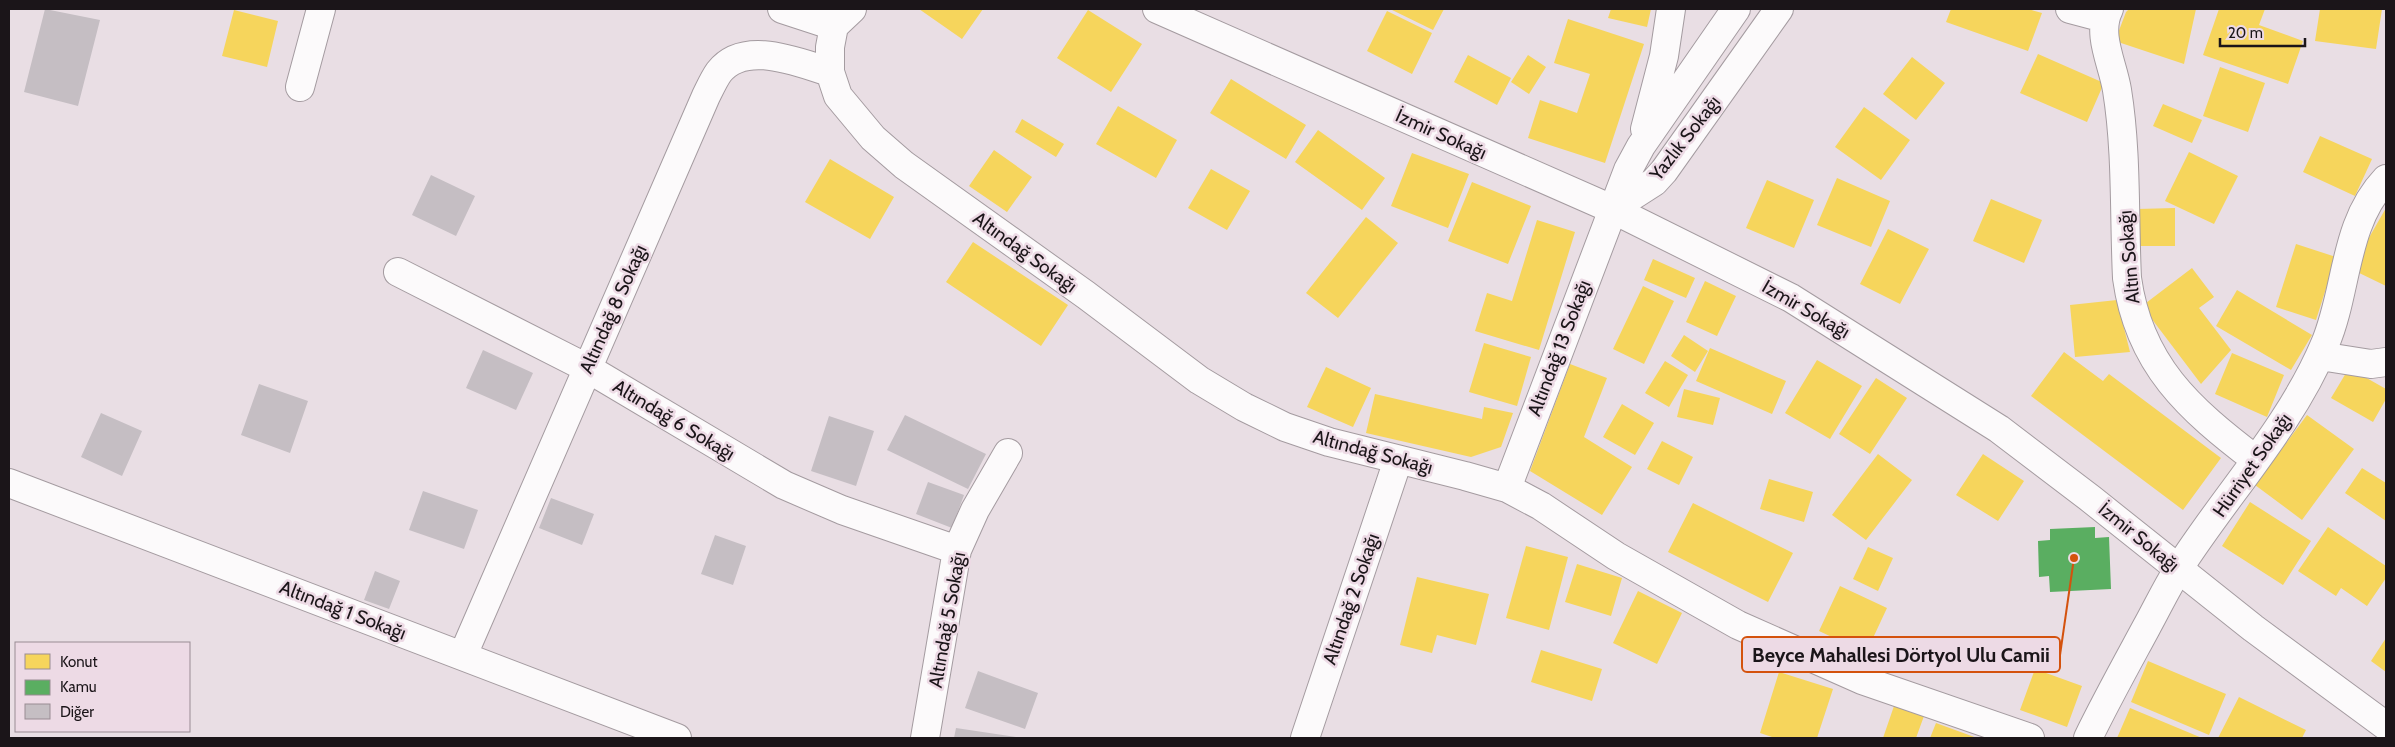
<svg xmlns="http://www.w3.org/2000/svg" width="2395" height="747" font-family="Cabin,sans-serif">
<rect width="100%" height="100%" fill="#e9dee4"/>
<!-- homes -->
<path fill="#f6d55c" d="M919,9H983L962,39Z
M1390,9H1444L1433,30Z
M1611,9H1651L1647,27L1608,18Z
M1951,9H2028L2042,13L2028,51L1946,22Z
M2129,9H2196L2184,64L2115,41L2126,12Z
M2219,9H2265L2259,25L2303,41L2288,84L2203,55Z
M2320,9H2382L2376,49L2315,41Z
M234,10L278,21L267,67L222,56Z
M1088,10L1142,44L1111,92L1057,58Z
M1387,11L1432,33L1412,74L1367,51Z
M1568,19L1644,44L1605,163L1528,138L1540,100L1577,113L1590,74L1554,63Z
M2038,54L2104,83L2087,122L2020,93Z
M1468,55L1511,78L1497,105L1454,82Z
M1528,55L1546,67L1529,94L1511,82Z
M1912,57L1945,83L1916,120L1883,94Z
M2220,67L2265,83L2248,132L2203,116Z
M1231,79L1306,125L1286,159L1210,113Z
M2163,104L2202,120L2192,143L2153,126Z
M1118,106L1177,140L1156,178L1096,144Z
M1864,107L1910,140L1881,180L1835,147Z
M1022,119L1064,144L1056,157L1015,132Z
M1318,130L1385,178L1362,210L1295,162Z
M2320,136L2372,159L2355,196L2303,172Z
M994,150L1032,177L1007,212L969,186Z
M2189,152L2238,176L2214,224L2165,201Z
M1412,153L1469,174L1448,228L1391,206Z
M830,159L894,197L870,239L805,202Z
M1211,169L1250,191L1227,230L1188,208Z
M1837,178L1890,201L1871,247L1817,225Z
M1767,180L1814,200L1794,248L1746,228Z
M1472,182L1531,206L1508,264L1448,241Z
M1991,199L2042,220L2024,263L1973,241Z
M2175,208V246H2137V209Z
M2386,208V286L2351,269Z
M1366,217L1398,243L1338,318L1306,293Z
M1537,220L1575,232L1539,350L1475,331L1487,293L1512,301Z
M1888,229L1929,249L1900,304L1860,284Z
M973,242L1068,305L1041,346L946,282Z
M2296,244L2336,257L2316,320L2276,307Z
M1653,259L1695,278L1686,298L1644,280Z
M2192,268L2214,297L2199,308L2231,350L2201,384L2142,306Z
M1705,281L1736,296L1717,336L1686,322Z
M1643,286L1674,301L1644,364L1613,349Z
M2237,290L2312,335L2291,370L2216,326Z
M2117,300L2130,352L2075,357L2070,305Z
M1684,335L1708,351L1695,372L1671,356Z
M1484,343L1531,357L1517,406L1469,392Z
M1710,348L1786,381L1772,414L1696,381Z
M2064,352L2103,381L2109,374L2221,458L2183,510L2031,396Z
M2232,353L2284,375L2267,417L2215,394Z
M1817,360L1862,386L1830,439L1785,413Z
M1665,361L1688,375L1669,407L1645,393Z
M1570,364L1607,378L1584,437L1632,467L1602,515L1530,471Z
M1326,367L1371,388L1353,427L1307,407Z
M2349,368L2386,389V399L2373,422L2331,398Z
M1876,378L1907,398L1870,454L1839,434Z
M1684,389L1720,398L1713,425L1677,417Z
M1375,394L1482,419L1484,407L1513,413L1501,447L1471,457L1366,433Z
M1622,404L1654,423L1635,455L1603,437Z
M2307,415L2354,449L2302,520L2255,485Z
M1662,441L1693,457L1679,485L1647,469Z
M1878,454L1912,480L1866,540L1832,515Z
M1983,454L2024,481L1998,521L1956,495Z
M2362,468L2386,483V521L2345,493Z
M1769,479L1813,492L1804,522L1760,509Z
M2250,502L2311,541L2283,585L2222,546Z
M1693,503L1793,553L1768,602L1668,552Z
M2328,527L2386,566V578L2367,606L2341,588L2336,596L2298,571Z
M1526,546L1568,557L1549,630L1506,618Z
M1868,547L1893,558L1878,591L1853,579Z
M1577,564L1622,578L1611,616L1565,602Z
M1417,577L1489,594L1476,645L1437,635L1432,653L1400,645Z
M1840,586L1887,608L1866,653L1819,631Z
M1638,591L1682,613L1657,664L1613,643Z
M2386,638V672L2371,661Z
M1541,650L1602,669L1592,701L1531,682Z
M2148,661L2226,694L2209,735L2131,702Z
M2035,669L2082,686L2067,727L2020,710Z
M1779,672L1833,689L1817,738H1775L1760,733Z
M2239,697L2306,730L2302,738H2218Z
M1894,706L1924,716L1916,738H1883Z
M2130,708L2202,738H2117Z
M1936,723L1977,738H1930Z"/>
<!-- public -->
<path fill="#5aae61" d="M2095,527V538L2109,537L2111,589L2050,592L2049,576L2039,577L2038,541L2050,540V529Z"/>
<!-- building -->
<path fill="#c5bec3" d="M45,9L100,20L78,106L24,92Z
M431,175L475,196L456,236L412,215Z
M483,350L533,373L516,410L466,388Z
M259,384L308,401L290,453L241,435Z
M101,413L142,431L122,476L81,457Z
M905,415L986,454L968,489L887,450Z
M829,416L874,431L856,486L811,471Z
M928,482L964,495L952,528L916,514Z
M423,491L478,510L464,549L409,530Z
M551,498L594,514L582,545L539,528Z
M715,535L746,546L733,585L701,574Z
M375,571L400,581L389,609L364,600Z
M978,671L1038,693L1025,729L965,708Z
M956,728L1016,737V738H954Z"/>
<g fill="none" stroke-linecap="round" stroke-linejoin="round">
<defs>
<path id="minor" d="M782,9L834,26
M2070,9L2104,18
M2109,9C2096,34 2113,64 2117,90C2127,152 2124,216 2127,278C2139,365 2189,409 2256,460
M834,26L830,47V72L838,96L873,138L904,165L1086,295L1199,380L1244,407L1285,427L1329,442L1465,476L1507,488L1541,506L1616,556L1738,625L1862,680L2030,738
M834,26L852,9
M300,87L321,9
M1645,129L1664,56L1671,9
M1612,209L1654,182L1664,171L1779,9
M398,272L587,368L784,485L842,510L957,550
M2320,356L2371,364L2386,362
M9,483L677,738
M1507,488L1628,170L1641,146L1736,9
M463,655L706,96C710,88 714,79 719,72C745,39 799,63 830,72
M925,738L957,550L975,510L1008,453
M1305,738L1398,460
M2088,738C2106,701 2126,665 2146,628C2157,608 2167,587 2179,568C2227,493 2290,427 2325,344C2348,290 2343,224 2386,179"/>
<path id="tertiary" d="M1157,9L1612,209L1791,298L1999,429L2091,499L2253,628L2386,726"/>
</defs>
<!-- minor casing -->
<use href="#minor" stroke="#a49ba0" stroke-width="30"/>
<!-- tertiary casing -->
<use href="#tertiary" stroke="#a49ba0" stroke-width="30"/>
<!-- minor -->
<use href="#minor" stroke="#fcfafb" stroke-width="28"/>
<!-- tertiary -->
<use href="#tertiary" stroke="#fcfafb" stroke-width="28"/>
</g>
<g text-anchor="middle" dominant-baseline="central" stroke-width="5" stroke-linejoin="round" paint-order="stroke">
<!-- street labels -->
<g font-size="19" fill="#1b1519" stroke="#eddae5">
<text transform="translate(1441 134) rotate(24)">İzmir Sokağı</text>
<text transform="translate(1685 138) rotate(-52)">Yazlık Sokağı</text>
<text transform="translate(1025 252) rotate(36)">Altındağ Sokağı</text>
<text transform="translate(2129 257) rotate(-95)">Altın Sokağı</text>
<text transform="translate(613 309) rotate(-66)">Altındağ 8 Sokağı</text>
<text transform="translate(1806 309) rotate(30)">İzmir Sokağı</text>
<text transform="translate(1559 348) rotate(-69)">Altındağ 13 Sokağı</text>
<text transform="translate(674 420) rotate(31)">Altındağ 6 Sokağı</text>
<text transform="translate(1373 452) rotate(15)">Altındağ Sokağı</text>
<text transform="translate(2252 465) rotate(-55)">Hürriyet Sokağı</text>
<text transform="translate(2139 537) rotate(39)">İzmir Sokağı</text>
<text transform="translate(1351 599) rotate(-71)">Altındağ 2 Sokağı</text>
<text transform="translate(343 610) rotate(21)">Altındağ 1 Sokağı</text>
<text transform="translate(947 620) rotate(-80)">Altındağ 5 Sokağı</text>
</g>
</g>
<!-- callouts -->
<path fill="none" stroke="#d4520d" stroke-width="2" d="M2074 558L2060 655"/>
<circle fill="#d4520d" stroke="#eddae5" stroke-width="2" cx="2074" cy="558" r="5"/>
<rect fill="#eddae5" stroke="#d4520d" stroke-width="2" x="1742" y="637" width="318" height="35" rx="5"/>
<g font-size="20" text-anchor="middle" font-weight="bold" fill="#1b1519">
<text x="1901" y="662">Beyce Mahallesi Dörtyol Ulu Camii</text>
</g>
<!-- border -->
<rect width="2395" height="747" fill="none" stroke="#1b1519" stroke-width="20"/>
<!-- legend -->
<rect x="15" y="642" width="175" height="90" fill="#eddae5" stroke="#998b93"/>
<rect x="25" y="654" width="25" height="15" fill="#f6d55c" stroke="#998b93"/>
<text x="60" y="667" font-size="15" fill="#1b1519">Konut</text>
<rect x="25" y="680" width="25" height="15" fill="#5aae61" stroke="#998b93"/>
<text x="60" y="692" font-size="15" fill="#1b1519">Kamu</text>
<rect x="25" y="704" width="25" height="15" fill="#c5bec3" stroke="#998b93"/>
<text x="60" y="717" font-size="15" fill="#1b1519">Diğer</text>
<!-- scale -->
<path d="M2220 38v8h85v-8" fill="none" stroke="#1b1519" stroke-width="2.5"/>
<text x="2228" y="38" font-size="15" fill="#1b1519" stroke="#eddae5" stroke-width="4" paint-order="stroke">20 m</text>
</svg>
